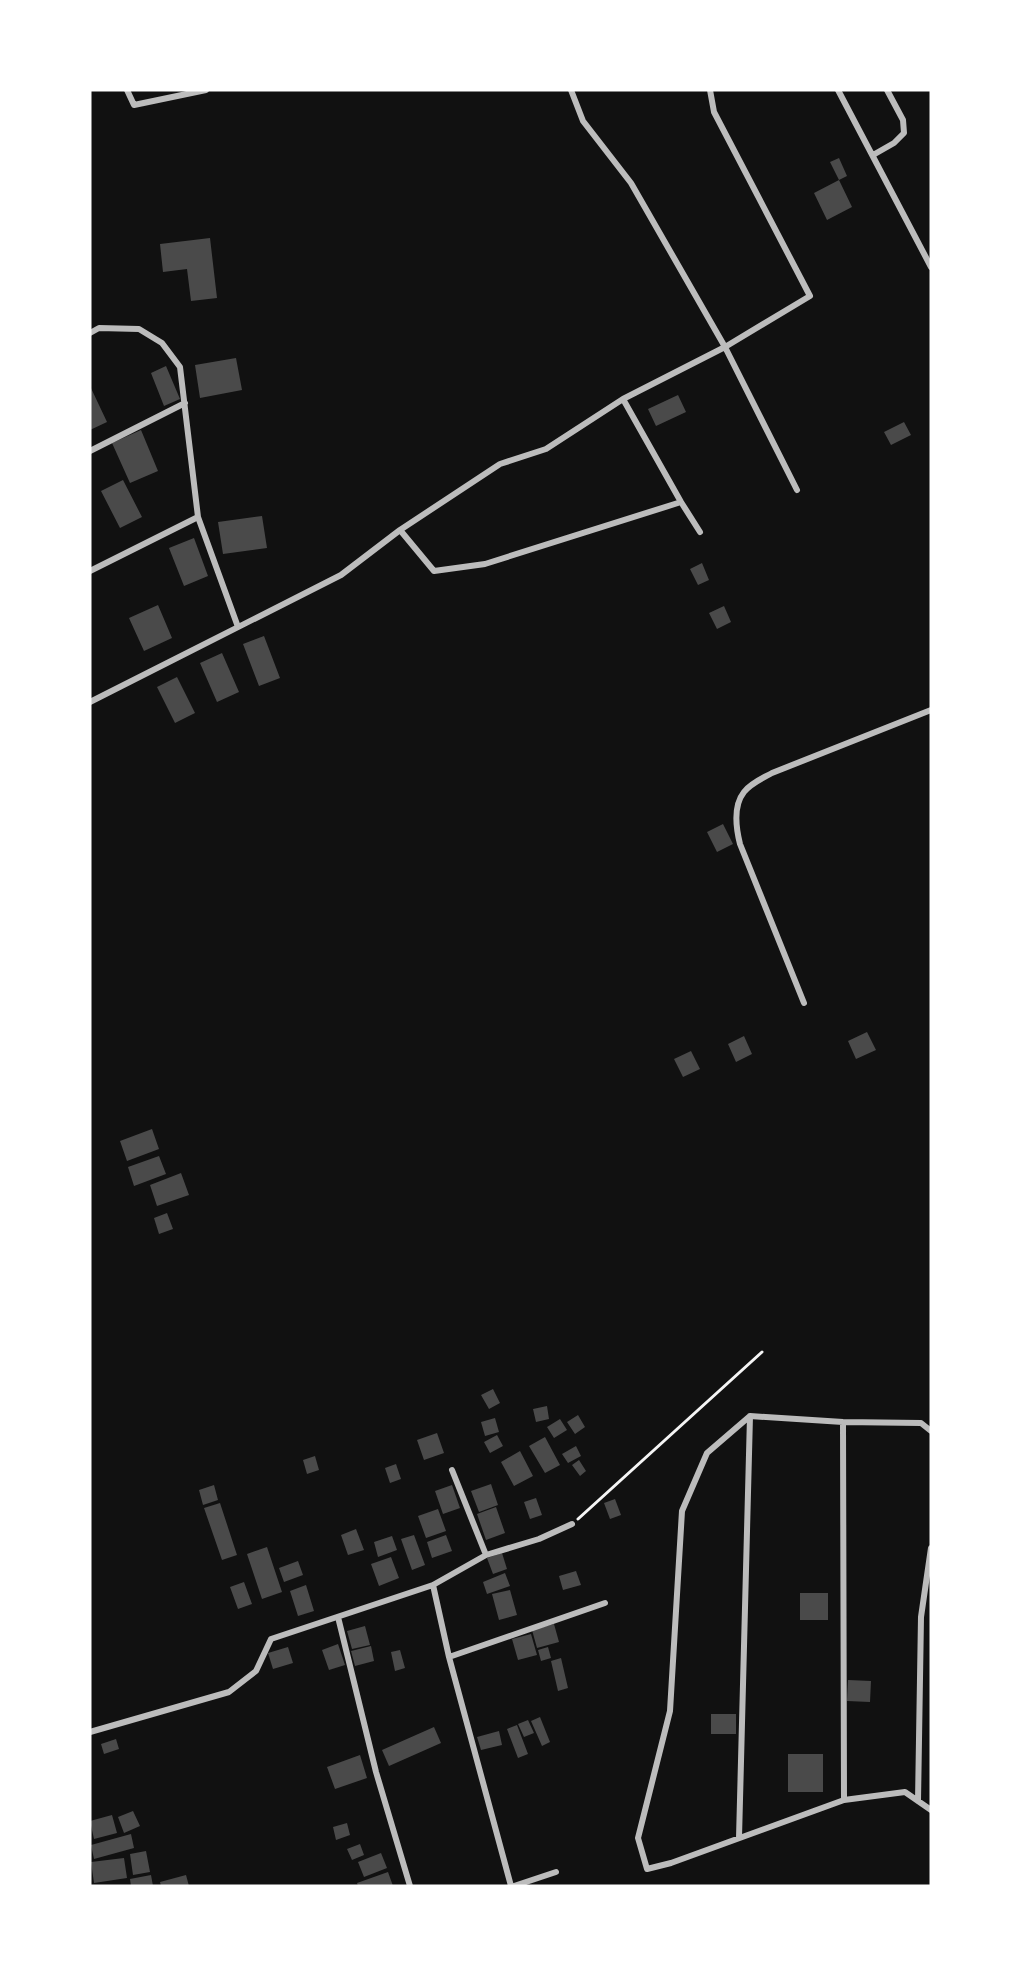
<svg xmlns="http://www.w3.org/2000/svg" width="1021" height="1976" font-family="'Varela Round',sans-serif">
<rect width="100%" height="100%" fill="#111"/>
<!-- building -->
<path fill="#4a4a4a" d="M839,158L847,176L839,180L830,162Z
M839,180L852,207L827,220L814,193Z
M210,238L217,298L191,301L187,269L163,272L160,244Z
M236,358L242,390L200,398L195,365Z
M166,366L180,399L164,406L151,373Z
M90,386L107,422L90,430Z
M678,395L686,412L656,426L648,409Z
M904,422L911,435L891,445L884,432Z
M141,430L158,471L130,483L112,443Z
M123,480L142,517L120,528L101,491Z
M262,516L267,548L223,554L218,522Z
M194,538L208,576L184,586L169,548Z
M702,563L709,580L698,585L690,569Z
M158,605L172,638L144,651L129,618Z
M724,606L731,622L717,629L709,613Z
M264,636L280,678L259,686L243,644Z
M222,653L239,692L217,702L200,663Z
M177,677L195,713L175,723L157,687Z
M723,824L733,844L717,852L707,832Z
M867,1032L876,1050L856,1059L848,1041Z
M744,1036L752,1054L736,1062L728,1044Z
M691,1051L700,1069L683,1077L674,1059Z
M152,1129L159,1149L127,1161L120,1141Z
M159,1156L166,1174L134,1186L128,1167Z
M181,1173L189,1195L157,1206L150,1185Z
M167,1213L173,1229L159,1234L154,1218Z
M493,1389L500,1403L489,1409L481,1395Z
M547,1406L549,1419L536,1422L533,1409Z
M578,1415L585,1427L575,1434L567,1422Z
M495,1418L499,1432L485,1436L481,1422Z
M560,1419L567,1430L554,1438L547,1427Z
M437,1433L444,1453L424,1460L417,1440Z
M497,1435L503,1446L490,1453L484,1442Z
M545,1437L560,1465L545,1473L529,1446Z
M576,1446L581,1456L568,1463L562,1454Z
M520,1451L533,1476L514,1486L501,1462Z
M315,1456L319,1470L307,1474L303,1460Z
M579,1460L586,1471L580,1476L572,1465Z
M396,1464L401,1479L390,1483L385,1468Z
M491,1484L498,1505L479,1512L471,1491Z
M214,1485L218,1500L203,1505L199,1490Z
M452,1485L460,1508L443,1514L435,1491Z
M536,1498L542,1515L530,1519L524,1502Z
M615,1499L621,1515L610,1519L604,1503Z
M220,1503L237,1555L222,1560L204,1508Z
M496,1507L505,1533L486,1540L477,1514Z
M438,1509L446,1531L426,1538L418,1516Z
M356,1529L364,1550L348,1555L341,1535Z
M414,1535L425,1565L412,1570L401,1539Z
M446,1535L452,1551L432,1558L427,1542Z
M392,1536L397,1550L378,1557L374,1542Z
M267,1547L282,1592L262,1599L247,1554Z
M502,1553L507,1569L493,1574L487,1558Z
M391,1557L399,1578L379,1586L371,1564Z
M298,1561L303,1575L284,1582L279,1568Z
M576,1571L581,1585L563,1590L559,1576Z
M505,1573L510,1586L487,1594L483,1582Z
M244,1582L252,1604L238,1609L230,1587Z
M306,1585L314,1611L298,1616L290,1591Z
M510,1590L517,1615L499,1620L492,1594Z
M800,1593H828V1620H800Z
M554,1624L559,1642L537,1648L532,1630Z
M365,1626L370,1645L352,1649L347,1631Z
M531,1634L537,1655L518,1660L512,1639Z
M338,1644L345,1665L329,1670L322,1650Z
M371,1646L374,1661L355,1666L351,1651Z
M288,1647L293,1663L273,1669L268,1653Z
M548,1647L551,1658L541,1661L538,1650Z
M400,1650L405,1668L395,1671L391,1652Z
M561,1658L568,1688L558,1691L551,1661Z
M848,1680L871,1681L870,1702L847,1701Z
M711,1714H736V1734H711Z
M540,1717L550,1742L542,1746L531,1721Z
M528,1720L534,1733L524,1737L518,1724Z
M517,1725L528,1754L518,1758L507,1729Z
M434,1727L441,1743L389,1766L382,1750Z
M499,1731L502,1745L481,1750L477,1737Z
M116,1739L119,1749L104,1754L101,1744Z
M788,1754H823V1792H788Z
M360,1755L367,1778L335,1789L327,1767Z
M133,1811L140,1826L124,1833L118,1817Z
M112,1815L117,1833L94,1839L90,1821Z
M347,1823L350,1835L336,1840L333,1827Z
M131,1834L134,1848L94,1859L91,1845Z
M360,1844L364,1855L352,1860L347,1849Z
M146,1851L150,1872L133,1875L130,1854Z
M381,1853L387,1868L364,1877L358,1862Z
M124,1858L127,1878L94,1883L91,1862Z
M388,1872L393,1886H358L357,1883Z
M151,1875L153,1886H131L130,1879Z
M186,1875L189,1886H161L160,1882Z"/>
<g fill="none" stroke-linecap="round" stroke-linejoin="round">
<!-- path -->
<path stroke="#f5f5f5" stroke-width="3" d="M578,1519L762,1352"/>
<!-- minor -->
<path stroke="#bcbcbc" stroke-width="6" d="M127,90L134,105L206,90
M571,90L583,121L631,183L725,347L797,490
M838,90L931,267
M873,155L894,143L904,133L903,120L887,90
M90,333L99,328L139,329L162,343L180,367L198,517L238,627
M623,399L681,502L700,532
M90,451L185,403
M400,530L434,571L485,564L681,502
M90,571L198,517
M90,702L341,575L400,530L500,464L546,449L623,399L725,347L810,296L714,112L710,90
M804,1003L740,844C736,828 733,806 744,792C751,783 763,778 772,773L931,710
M843,1422L844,1800
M931,1431L921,1423L843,1422L750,1416L707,1453L682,1511L670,1711L638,1838L647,1869L671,1863L844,1800L905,1792L931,1810
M486,1555L539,1539L572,1524
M433,1585L449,1657L511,1886
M338,1617L376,1772L410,1886
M449,1657L605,1603
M90,1732L229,1692L256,1671L271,1639L433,1585L486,1555L452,1470
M918,1801L921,1617L931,1548
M739,1838L750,1416
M514,1886L556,1872"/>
</g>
<!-- border -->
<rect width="1021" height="1976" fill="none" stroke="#ffffff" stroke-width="183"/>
</svg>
